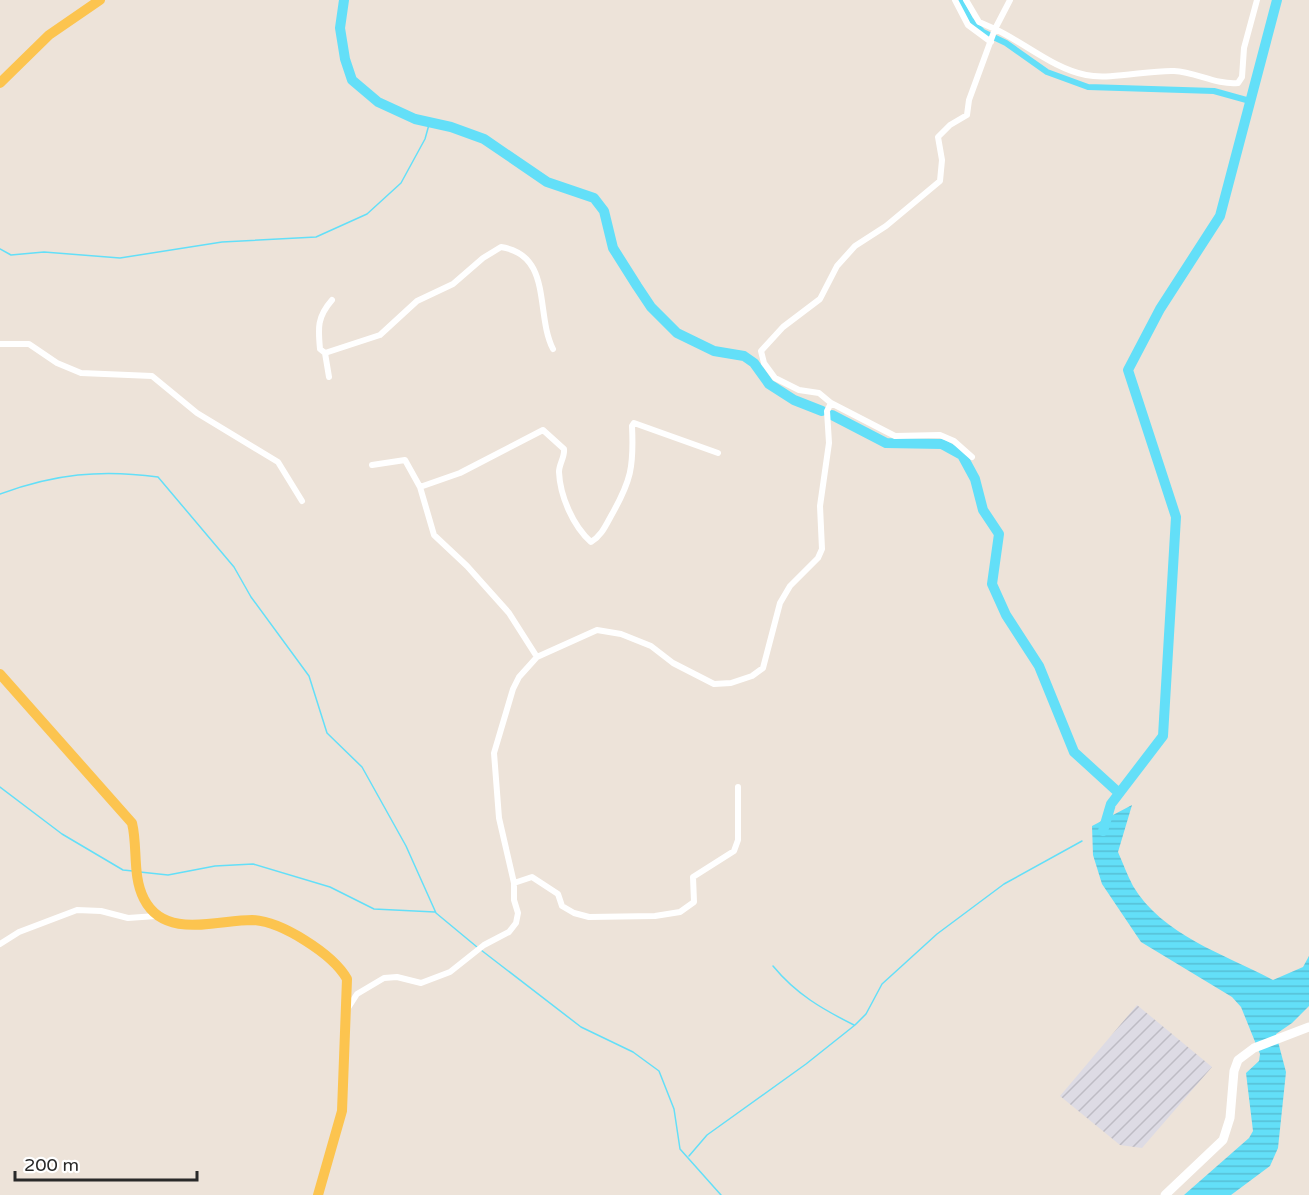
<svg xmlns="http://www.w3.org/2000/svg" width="1309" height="1195" font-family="'Varela Round',sans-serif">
<defs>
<pattern id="industrial-furrows" width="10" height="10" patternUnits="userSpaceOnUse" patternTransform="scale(1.5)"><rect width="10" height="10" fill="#dddbe4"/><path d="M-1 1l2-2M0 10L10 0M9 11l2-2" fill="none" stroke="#bebcc4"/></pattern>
<pattern id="water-rules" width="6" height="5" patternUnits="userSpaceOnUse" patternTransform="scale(1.5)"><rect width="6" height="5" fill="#63dff8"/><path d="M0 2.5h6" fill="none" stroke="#56bfd5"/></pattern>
</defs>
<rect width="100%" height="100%" fill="#ede3d9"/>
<!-- industrial -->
<path fill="url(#industrial-furrows)" d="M1137,1005L1212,1067L1142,1148L1120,1145L1060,1096Z"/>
<!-- water -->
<path fill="url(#water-rules)" d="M1132,805L1118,852C1123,863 1127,875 1133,886C1162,935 1226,955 1273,980L1303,967L1309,956V1006L1292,1023L1276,1034L1286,1072L1278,1148L1270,1166L1231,1195H1184L1249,1138L1253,1131L1246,1073L1259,1061L1260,1054L1241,1007L1232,997L1141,942L1102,884L1093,855L1092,826Z"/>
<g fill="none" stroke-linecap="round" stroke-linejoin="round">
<!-- stream -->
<path stroke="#63dff8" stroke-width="1.5" d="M0,249L11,255L44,252L120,258L222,242L316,237L367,214L401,183L425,139L430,121
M0,494C54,474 101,469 158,477L234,567L251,597L309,676L327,733L362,767L406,846L436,913L477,947
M0,787L62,834L123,870L133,871
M140,872L168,875L215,866L253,864L330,887L374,909L435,912
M481,950L581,1027L633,1052L659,1071L674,1109L680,1149L721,1195
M773,966C796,994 822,1009 854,1025
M689,1156L707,1135L806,1064L855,1025L866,1014L882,984L937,934L1004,884L1082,841"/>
<!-- canal -->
<path stroke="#63dff8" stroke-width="6" d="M960,0L970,19L983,32L1006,43L1047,72L1088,87L1214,91L1250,101"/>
<!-- river -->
<path stroke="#63dff8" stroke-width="10" d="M344,0L340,28L345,59L352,80L378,102L415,119L451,127L484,139L547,182L594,198L604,211L613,248L637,286L651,307L677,333L714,351L744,356L754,363L769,384L794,400L822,411
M832,415L886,443L942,444L962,455L975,479L983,510L999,534L992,584L1006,615L1039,666L1074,752L1119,793
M1103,831L1111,804L1163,736L1176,517L1128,370L1160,309L1220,216L1277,0"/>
<!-- minor -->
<path stroke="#fff" stroke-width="6" d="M955,0L968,25L991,42
M966,0L979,22L995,29L969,100L967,115L950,125L938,137L942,160L940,181L886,226L855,246L837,266L820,299L783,327L761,351L764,363L775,378L799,390L819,393L831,403L895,436L940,435L954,441L972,457
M1010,0L995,29C1025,43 1054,69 1086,75C1110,80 1149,70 1174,71C1196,72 1216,85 1238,83L1242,77L1244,48L1257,0
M0,344H29L57,363L81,373L152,376L197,413L278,462L302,501
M325,353L320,349C318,328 317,317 332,300
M329,377L325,353L380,335L417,301L453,284L483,258L501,247C553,255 535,314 553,349
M372,465L405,460L420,487L434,535L467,566L509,613L537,657
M420,487L460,473L543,430L564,449C565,457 559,464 559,472C560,496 573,526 591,542C601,536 605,527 611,516C631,481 634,467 632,426L634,423L718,453
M514,883L532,877L558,894L562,906L574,913L589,917L655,916L680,912L694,902L693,877L734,851L738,840V787
M0,944L19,932L77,910L101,911L128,918L156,916
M348,1008L357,994L384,978L397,977L421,983L450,972L484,945L509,932L516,923L518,913L514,900V883L499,818L494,753L513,689L519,677L537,657L597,630L621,634L651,646L673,663L714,684L731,683L752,676L763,668L780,603L790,586L818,558L822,549L820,506L829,443L827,411L831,403"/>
<!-- secondary -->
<path stroke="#fff" stroke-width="9" d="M1165,1195L1223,1140L1230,1118L1234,1071L1238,1060L1254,1048L1309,1027"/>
<!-- primary -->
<path stroke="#fcc44f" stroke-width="10" d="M0,83L49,35L100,0
M0,674L132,823C138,847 132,876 144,899C165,940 217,920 252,920C281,921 333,954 347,979L342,1111L318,1195"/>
</g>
<!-- scale -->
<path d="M15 1171v9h182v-9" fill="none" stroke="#292929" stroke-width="3"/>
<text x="24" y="1171" font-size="18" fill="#292929" stroke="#ffffff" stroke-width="4.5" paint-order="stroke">200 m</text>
</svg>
